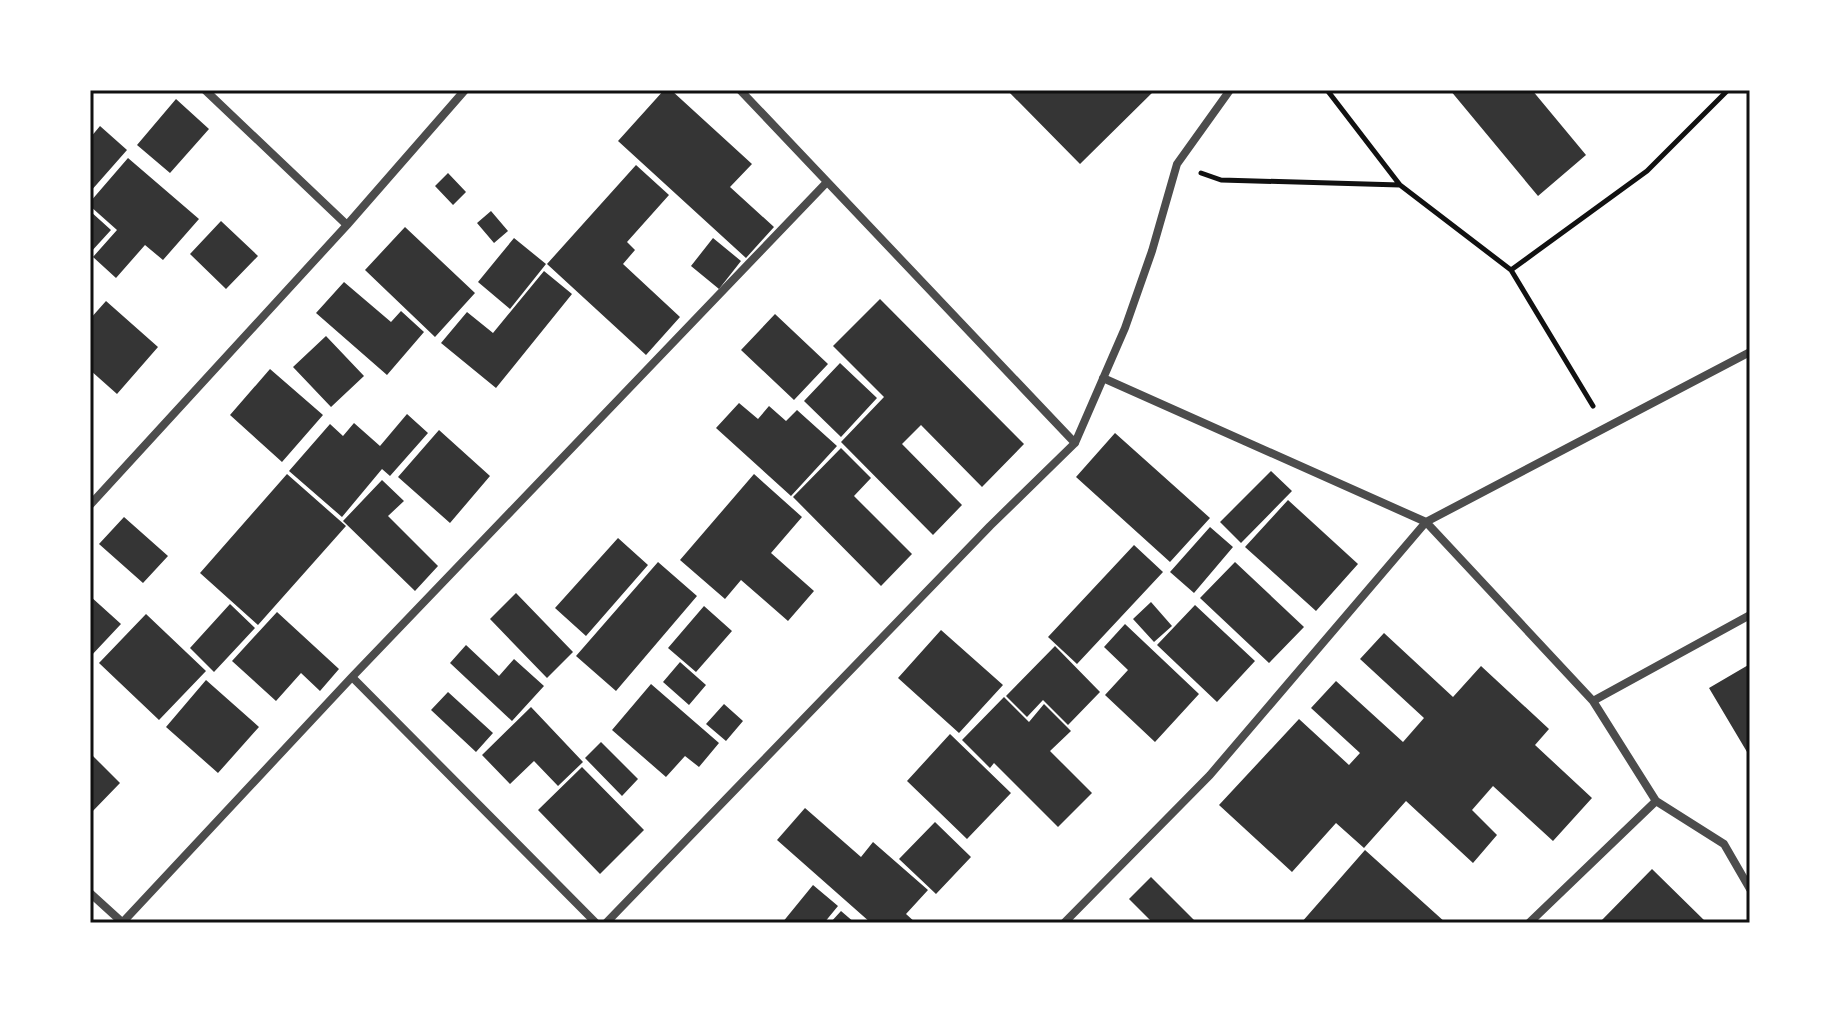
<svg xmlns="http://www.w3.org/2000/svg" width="1840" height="1013" font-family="Literata,serif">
<rect width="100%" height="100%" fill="#fff"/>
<!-- building -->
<path fill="#353535" d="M664,90H671L752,164L730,187L774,227L746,258L618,141Z
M1007,90H1155L1080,164Z
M1450,90H1532L1586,155L1538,196Z
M176,99L209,129L170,173L137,145Z
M100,126L127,150L90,192V138Z
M128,158L199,219L163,260L145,245L116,278L93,257L117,230L90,206V202Z
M636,165L669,195L627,242L635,250L623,264L680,317L646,355L547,264Z
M448,173L466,192L453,205L435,186Z
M90,211L111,230L90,253Z
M491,211L508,231L494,243L477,223Z
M221,221L258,256L226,289L190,254Z
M405,227L475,293L435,337L365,270Z
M514,238L546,264L510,309L478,282Z
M713,238L741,261L719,289L691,266Z
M544,271L572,294L496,388L441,343L467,312L493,333Z
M344,282L391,322L401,311L424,332L387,375L316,313Z
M880,299L1024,444L982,487L921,425L902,444L962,505L933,535L841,442L884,397L833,346Z
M106,301L158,347L117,394L90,370V319Z
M775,314L828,364L794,400L741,350Z
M326,336L364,376L331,407L293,367Z
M840,363L877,398L841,437L804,401Z
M270,369L323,415L282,462L230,415Z
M739,403L758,419L769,406L786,421L797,410L837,446L791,496L716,428Z
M407,414L428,433L390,476L382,469L342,517L289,471L330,424L343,436L354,423L380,446Z
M439,430L490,476L450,523L398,477Z
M1115,433L1210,518L1170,562L1076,477Z
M841,448L871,478L854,496L912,554L881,586L793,497Z
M1271,471L1292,491L1241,543L1220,522Z
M287,474L346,526L258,625L200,573Z
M754,474L802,517L771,553L814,591L788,621L741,580L725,599L680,560Z
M382,480L404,501L388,516L438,566L415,591L343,521Z
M1288,500L1358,564L1316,611L1245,547Z
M124,517L168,556L143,583L99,544Z
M1210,527L1233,547L1194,593L1170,572Z
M618,538L648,565L586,636L555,608Z
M1134,545L1163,572L1077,664L1048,637Z
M658,562L697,596L616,691L576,656Z
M1235,562L1304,627L1269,663L1200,598Z
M516,593L573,652L547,678L490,619Z
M90,596L121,624L90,657Z
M1151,602L1172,626L1154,642L1133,619Z
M230,604L255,628L214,672L190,648Z
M1195,605L1255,661L1217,702L1157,645Z
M704,606L732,631L696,672L668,648Z
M277,612L339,669L320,691L301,673L276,701L232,661Z
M146,614L206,671L159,720L99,663Z
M1125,624L1199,694L1155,742L1105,695L1128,670L1104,647Z
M941,630L1003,685L959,733L898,678Z
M1384,633L1453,697L1481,666L1549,729L1535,745L1592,798L1553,841L1493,786L1472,810L1497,835L1473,863L1406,801L1364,848L1336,823L1292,872L1219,805L1299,719L1349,765L1360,753L1311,708L1336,681L1403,742L1424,718L1360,659Z
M466,645L499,676L514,659L544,686L512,721L450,663Z
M1055,646L1100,692L1068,725L1043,700L1027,717L1006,696Z
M680,662L706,685L689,705L663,682Z
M1750,664V757L1709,688Z
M206,680L259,727L218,773L166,727Z
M651,684L719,743L699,767L685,756L666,777L612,730Z
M448,692L493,733L476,752L431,710Z
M1004,697L1029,722L1044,704L1071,731L1050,751L1092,793L1058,827L994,763L990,768L962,740Z
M724,704L743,721L726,741L706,724Z
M531,707L583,762L558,786L534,761L510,784L482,755Z
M950,734L1011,793L967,839L907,781Z
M601,742L638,779L622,796L585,758Z
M90,753L120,783L90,814Z
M582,767L644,830L600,874L538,810Z
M805,808L861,857L873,842L928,890L906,914L916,923H871L777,840Z
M935,822L971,857L936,894L899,859Z
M1365,850L1446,923H1301Z
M1652,869L1707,923H1599Z
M1151,877L1197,923H1153L1129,899Z
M813,885L838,906L824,923H782Z
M841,911L855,923H830Z"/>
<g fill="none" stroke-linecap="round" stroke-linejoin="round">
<!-- path -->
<path stroke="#111" stroke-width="5" d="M1327,90L1400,185L1511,270L1647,171L1728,90
M1201,173L1221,180L1400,185
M1511,270L1593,406"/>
<!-- minor -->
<path stroke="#4c4c4c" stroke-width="8" d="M205,90L347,225
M740,90L1075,443
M1103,378L1426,522L1593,701L1750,615
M90,505L347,225L465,90
M352,677L596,923
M1593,701L1656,801L1724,844L1750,889
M90,893L123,923
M122,923L352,677L827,182
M606,923L990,526L1075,443L1125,328L1152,251L1177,164L1230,90
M1064,923L1210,775L1426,522L1750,352
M1529,923L1656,801"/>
</g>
<!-- border -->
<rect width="1840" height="1013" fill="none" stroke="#ffffff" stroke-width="184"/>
<rect x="92" y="92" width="1656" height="829" fill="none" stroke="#111" stroke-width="3"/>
</svg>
